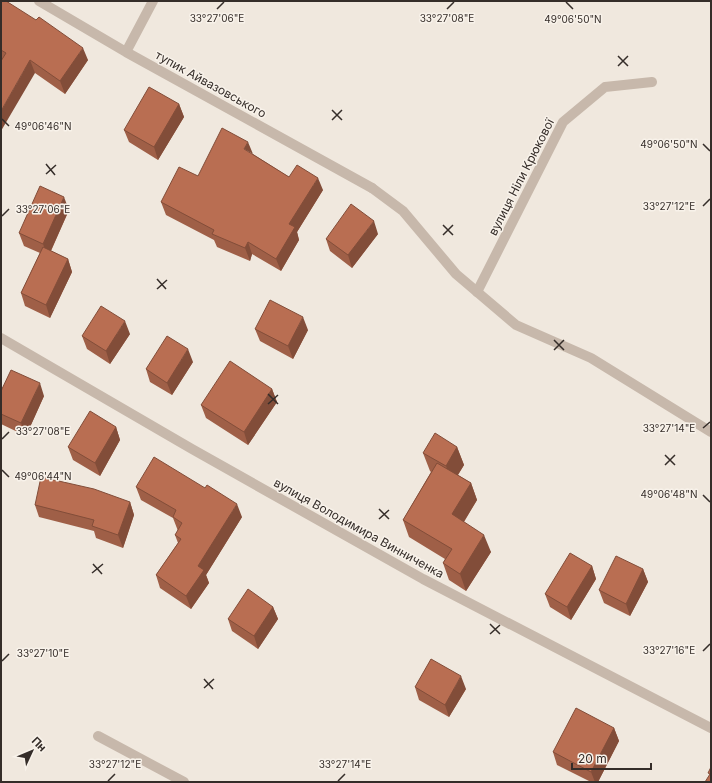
<svg xmlns="http://www.w3.org/2000/svg" width="712" height="783" font-family="Inter,sans-serif">
<rect width="100%" height="100%" fill="#f0e8de"/>
<g fill="none" stroke-linecap="round" stroke-linejoin="round">
<!-- lane -->
<path stroke="#c7b8ab" stroke-width="10" d="M372,188L403,211L456,274L516,325L591,358L711,432"/>
<!-- street -->
<path stroke="#c7b8ab" stroke-width="10" d="M39,1L126,52L372,188
M126,52L153,1
M477,292L563,122L605,87L652,82
M1,338L192,449L423,579L711,728
M98,736L184,782"/>
</g>
<!-- wall -->
<path fill="#9f5f47" d="M1,1L88,60L65,94L35,73L1,60Z
M179,104L184,117L158,160L129,142L124,130Z
M253,154L289,177L323,190L297,232L299,240L281,271L252,254L250,261L217,247L214,240L166,215L161,202L198,176Z
M69,210L51,251L68,259L72,272L50,318L25,306L21,293L40,253L24,246L19,233Z
M378,234L352,268L330,251L326,239Z
M255,329L308,330L293,359L260,341Z
M130,334L110,364L87,349L82,336Z
M193,362L172,395L150,382L146,369Z
M272,389L277,402L248,445L206,418L201,405Z
M1,391L44,396L26,436L1,424Z
M116,427L120,440L100,476L73,460L68,447Z
M457,447L464,465L458,475L471,483L477,500L464,522L491,552L466,591L449,580L443,563L445,559L409,537L403,520L431,472L430,471L423,453Z
M136,487L242,517L206,575L209,583L191,609L160,588L156,575L178,543L175,535L178,531L173,518L141,500Z
M130,502L134,515L123,548L96,538L94,531L39,517L35,505Z
M592,566L596,579L571,620L550,607L545,594Z
M643,569L648,582L630,616L604,603L599,590Z
M273,607L278,619L258,649L232,631L228,619Z
M415,687L466,689L449,717L419,700Z
M614,728L619,741L598,782H591L557,765L553,752Z"/>
<!-- shaded-wall -->
<path fill="#824d39" d="M83,48L88,60L65,94L60,81Z
M30,60L35,73L1,131V111Z
M179,104L184,117L158,160L154,147Z
M248,142L253,154L244,149Z
M318,178L323,190L297,232L299,240L281,271L276,259L289,224Z
M64,197L69,210L48,257L43,244Z
M374,221L378,234L352,268L348,255Z
M248,242L252,254L250,261L245,248Z
M68,259L72,272L50,318L46,305Z
M303,317L308,330L293,359L288,346Z
M125,321L130,334L110,364L106,351Z
M188,349L193,362L172,395L167,383Z
M40,383L44,396L26,436L21,423Z
M272,389L277,402L248,445L244,432Z
M116,427L120,440L100,476L95,463Z
M457,447L464,465L452,484L446,466Z
M471,483L477,500L458,531L452,514Z
M130,502L134,515L123,548L118,535Z
M237,504L242,517L206,575L209,583L191,609L186,596L198,566Z
M484,535L491,552L466,591L460,574Z
M592,566L596,579L571,620L567,607Z
M643,569L648,582L630,616L626,604Z
M273,607L278,619L258,649L254,636Z
M461,676L466,689L449,717L445,705Z
M614,728L619,741L598,782H595L591,772Z"/>
<!-- building -->
<path fill="#b96e52" stroke="#824d39" d="M1,1H6L36,20L39,17L83,48L60,81L30,60L1,111V61L6,53L1,50Z
M149,87L179,104L154,147L124,130Z
M222,128L248,142L244,149L289,177L297,165L318,178L289,224L295,227L276,259L248,242L245,248L212,234L214,230L161,202L179,167L198,176Z
M40,186L64,197L43,244L19,233Z
M351,204L374,221L348,255L326,239Z
M43,247L68,259L46,305L21,293Z
M270,300L303,317L288,346L255,329Z
M101,306L125,321L106,351L82,336Z
M167,336L188,349L167,383L146,369Z
M230,361L272,389L244,432L201,405Z
M11,370L40,383L21,423L1,414V391Z
M90,411L116,427L95,463L68,447Z
M435,433L457,447L446,466L423,453Z
M154,457L205,488L207,485L237,504L198,566L204,570L186,596L156,575L181,539L175,535L182,523L173,517L176,510L136,487Z
M437,463L471,483L452,514L484,535L460,574L443,563L452,549L403,520Z
M41,477L94,489L130,502L118,535L92,526L94,520L35,505Z
M570,553L592,566L567,607L545,594Z
M616,556L643,569L626,604L599,590Z
M248,589L273,607L254,636L228,619Z
M431,659L461,676L445,705L415,687Z
M576,708L614,728L591,772L553,752Z
M711,767V782H705L710,774L708,773Z"/>
<!-- ticks -->
<path fill="none" stroke="#352d29" stroke-width="1.5" d="M566,2L573,9M217,9L224,2M447,9L454,2M618,56L628,66M618,66L628,56M332,110L342,120M2,119L9,126M332,120L342,110M703,144L710,151M46,164L55,175M46,174L56,165M703,206L710,199M2,216L9,209M443,225L453,235M443,235L453,225M157,279L166,289M157,289L167,280M554,340L564,350M554,350L564,340M268,394L278,404M268,404L278,395M703,428L710,422M2,439L9,432M665,455L675,465M665,465L675,455M2,470L9,477M703,495L710,502M379,509L389,519M379,519L389,510M93,564L102,574M92,573L103,564M490,624L500,634M490,634L500,625M703,651L710,644M2,661L9,654M204,679L213,689M204,688L214,679M108,781L115,774M338,781L345,774"/>
<g text-anchor="middle" dominant-baseline="central" stroke-width="3" stroke-linejoin="round" paint-order="stroke">
<!-- street labels -->
<g font-size="12" fill="#352d29" stroke="#f8f2ea">
<text transform="translate(211 84) rotate(29)">тупик Айвазовського</text>
<text transform="translate(521 177) rotate(-63)">вулиця Ніли Крюкової</text>
<text transform="translate(359 528) rotate(29)">вулиця Володимира Винниченка</text>
</g>
</g>
<g font-size="10" text-anchor="middle" fill="#352d29" stroke="#f8f2ea" stroke-width="3" stroke-linejoin="round" paint-order="stroke">
<text x="217" y="22">33°27'06"E</text>
<text x="447" y="22">33°27'08"E</text>
<text x="573" y="23">49°06'50"N</text>
<text x="43" y="130">49°06'46"N</text>
<text x="669" y="148">49°06'50"N</text>
<text x="669" y="210">33°27'12"E</text>
<text x="43" y="213">33°27'06"E</text>
<text x="669" y="432">33°27'14"E</text>
<text x="43" y="435">33°27'08"E</text>
<text x="43" y="480">49°06'44"N</text>
<text x="669" y="498">49°06'48"N</text>
<text x="669" y="654">33°27'16"E</text>
<text x="43" y="657">33°27'10"E</text>
<text x="115" y="768">33°27'12"E</text>
<text x="345" y="768">33°27'14"E</text>
</g>
<!-- border -->
<rect width="712" height="783" fill="none" stroke="#352d29" stroke-width="4"/>
<!-- north arrow -->
<g transform="translate(32 751) rotate(46)" stroke="#f8f2ea" stroke-width="3" paint-order="stroke">
<path d="M0-3L7 15L0 10L-7 15Z" fill="#352d29"/>
<text y="-6" font-size="11" font-weight="bold" text-anchor="middle" fill="#352d29">Пн</text>
</g>
<!-- scale -->
<path d="M572 763v6h79v-6" fill="none" stroke="#352d29" stroke-width="2"/>
<text x="578" y="763" font-size="12" fill="#352d29" stroke="#f8f2ea" stroke-width="3" paint-order="stroke">20 m</text>
</svg>
